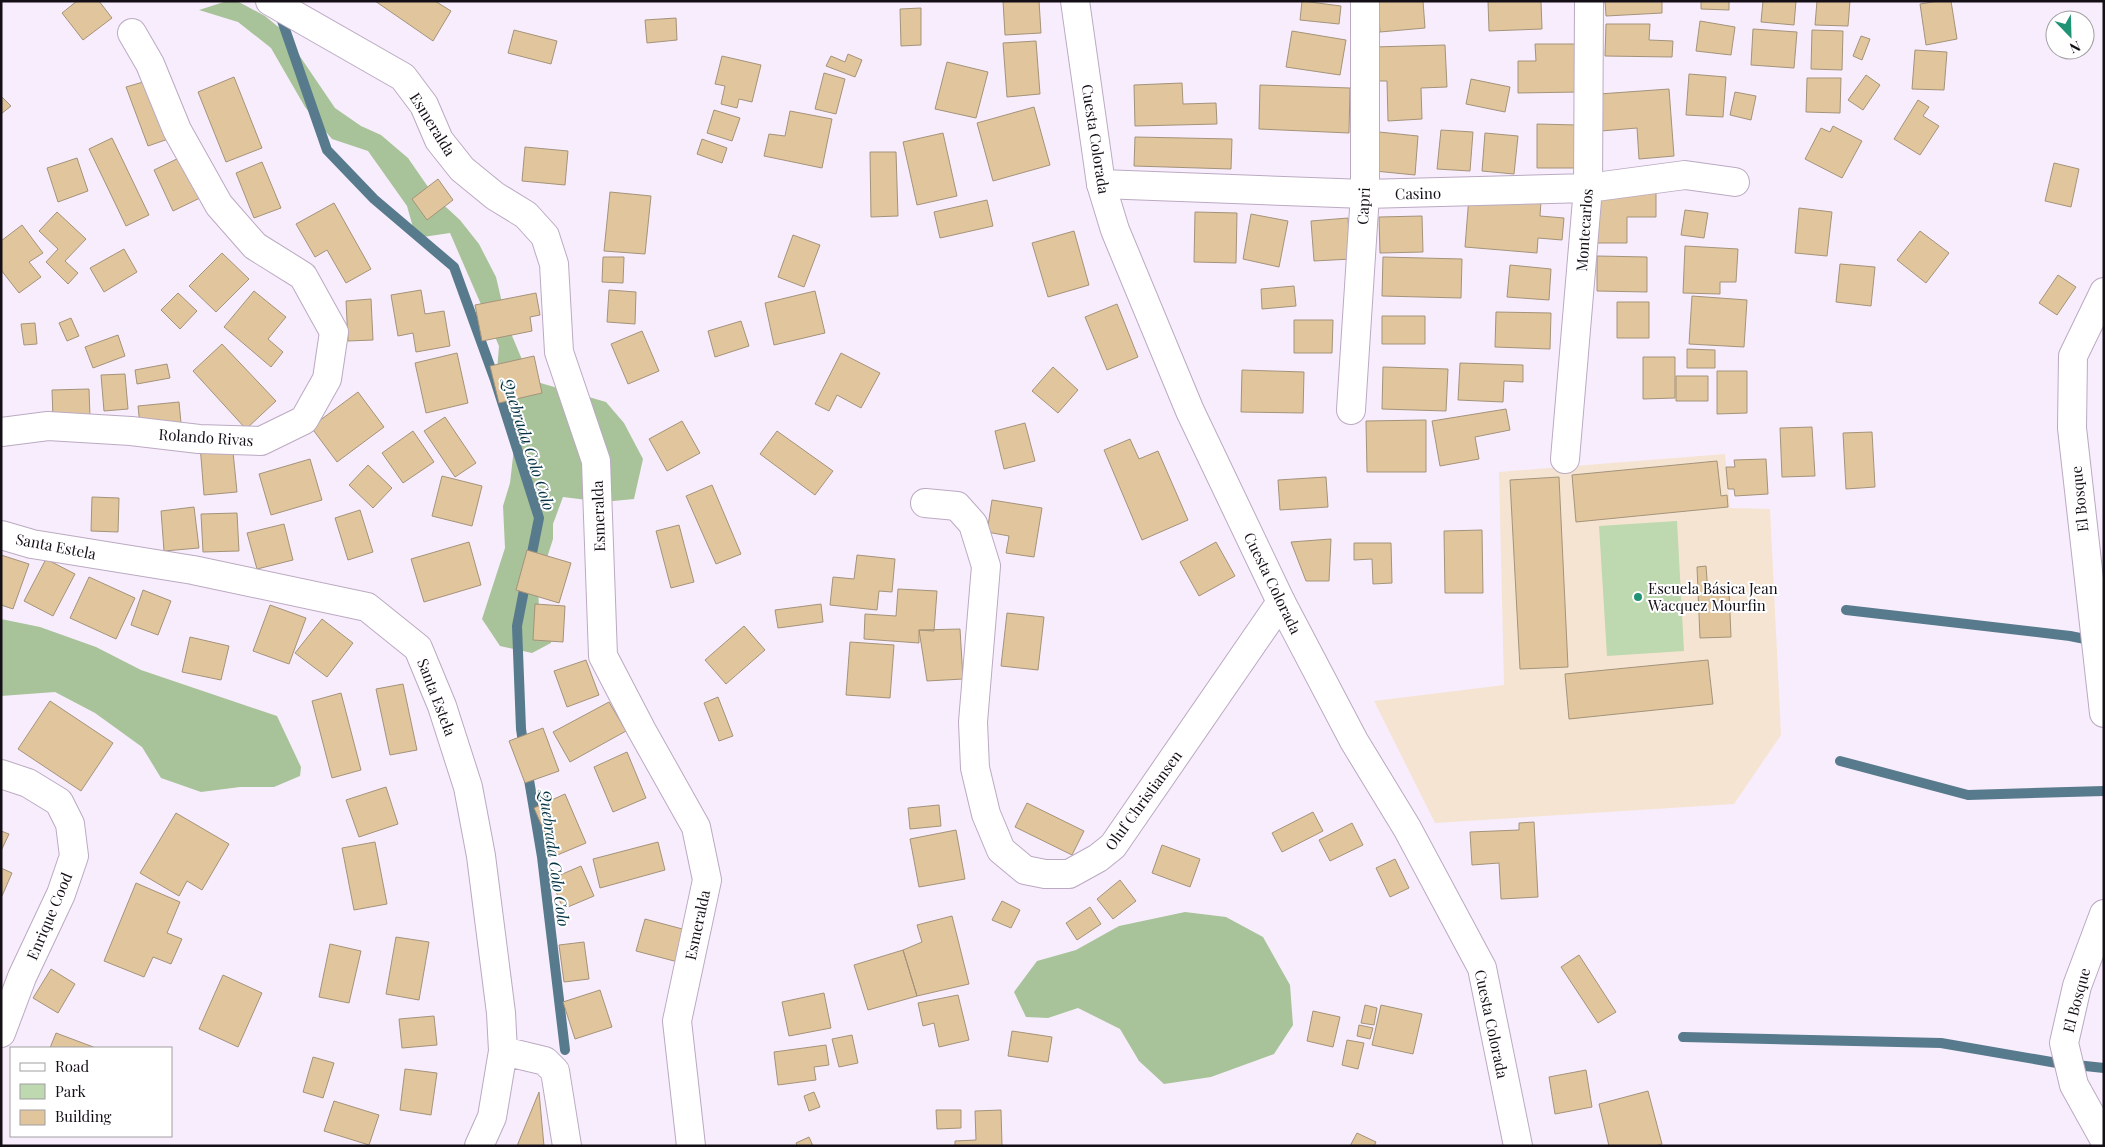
<svg xmlns="http://www.w3.org/2000/svg" width="2105" height="1147" font-family="'Playfair Display',serif">
<rect width="100%" height="100%" fill="#f8edfc"/>
<!-- education -->
<path fill="#f5e4d2" d="M1725,454L1730,508L1770,509L1781,735L1734,804L1435,823L1374,701L1504,685L1499,472Z"/>
<!-- green -->
<path fill="#bed8b0" d="M1677,521L1684,651L1607,656L1599,526Z"/>
<!-- forest -->
<path fill="#a8c39a" d="M227,1H237L265,16L282,30L335,108L361,126L381,135L408,158L435,197L460,220L479,244L496,277L507,324L526,369L537,382L606,402L624,423L643,459L634,499L603,502L563,497L553,524V539L538,586L539,609L552,629L551,643L532,653L500,646L482,619L505,548L503,506L510,483L514,448L508,418L496,383L499,346L450,233L416,238L407,206L368,151L332,139L305,107L271,48L238,22L199,10Z
M1,619L40,627L96,647L141,670L277,716L301,767L300,776L274,787H240L201,792L161,778L142,747L95,713L55,692L1,696Z
M1185,912L1226,917L1263,937L1290,985L1293,1025L1274,1054L1211,1077L1164,1084L1139,1061L1120,1029L1078,1008L1048,1018L1026,1017L1014,992L1037,961L1076,950L1119,926Z"/>
<g fill="none" stroke-linecap="round" stroke-linejoin="round">
<!-- stream -->
<path stroke="#587a8d" stroke-width="10" d="M279,12L327,150L374,199L454,267L495,380L539,518L530,563
M1846,610L2070,636L2095,641
M524,749L521,729L517,626L526,580
M1840,761L1968,795L2104,791
M527,768L542,857L565,1050
M1683,1037L1941,1043L2057,1063L2104,1068"/>
</g>
<!-- building -->
<path fill="#e1c59c" stroke="#a4937b" d="M77,1H99L112,18L83,40L62,13Z
M375,1H435L451,11L433,41Z
M1003,1H1039L1041,33L1005,35Z
M1302,1L1341,6L1339,24L1300,20Z
M1378,1H1423L1425,28L1380,32Z
M1488,1H1541L1542,29L1489,31Z
M1605,1H1662V13L1606,16Z
M1701,1H1729V10L1701,9Z
M1763,1H1796L1794,25L1761,22Z
M1817,1H1850L1848,26L1815,25Z
M1938,1H1951L1957,39L1926,45L1920,4Z
M921,8V45L901,46L900,9Z
M676,18L677,40L647,43L645,20Z
M1700,21L1735,27L1731,55L1696,51Z
M1606,24H1650L1649,40L1673,41L1672,57L1605,56Z
M1753,29L1797,32L1794,68L1751,65Z
M514,30L557,41L551,64L508,53Z
M1812,30L1843,31L1842,70L1811,69Z
M1292,31L1346,40L1340,75L1286,67Z
M1861,36L1870,39L1862,60L1853,56Z
M1036,41L1040,94L1007,97L1003,43Z
M1535,44H1578L1579,92L1518,93V61H1536Z
M1445,45L1447,87L1421,88L1422,119L1388,121L1387,81H1375L1374,47Z
M1915,50L1947,52L1944,90L1912,89Z
M848,54L862,60L855,77L826,66L831,56L845,62Z
M722,56L761,65L752,102L739,99L737,108L721,104L725,86L715,84Z
M947,62L988,72L976,118L935,109Z
M824,73L845,79L836,114L815,109Z
M1689,74L1726,77L1723,117L1686,115Z
M1866,75L1880,85L1863,110L1848,100Z
M234,77L262,148L226,162L198,92Z
M1807,78H1841L1840,113L1806,112Z
M1471,79L1510,87L1505,112L1466,104Z
M150,80L174,137L148,146L126,87Z
M1182,83L1183,104L1216,103L1217,124L1135,126L1134,85Z
M1260,85L1350,88L1349,133L1259,129Z
M1669,89L1674,156L1639,159L1637,128L1601,131L1599,94Z
M1735,92L1756,96L1751,120L1730,115Z
M1,96L11,106L1,114Z
M1918,100L1929,107L1923,116L1939,126L1920,155L1894,139Z
M1034,107L1050,165L993,181L977,123Z
M714,110L740,118L732,141L707,133Z
M790,111L832,119L822,168L764,156L769,134L785,136Z
M1537,124L1577,125L1576,168H1537Z
M1833,126L1862,141L1842,178L1805,159L1821,128L1830,132Z
M1441,130L1473,132L1470,171L1437,169Z
M1379,132L1418,136L1415,175L1375,171Z
M943,133L957,196L917,205L903,142Z
M1485,133L1518,136L1514,174L1482,171Z
M1135,137L1232,139L1231,169L1134,166Z
M112,138L149,215L126,226L89,149Z
M702,139L727,148L722,163L697,154Z
M525,147L568,151L565,185L522,181Z
M870,152H896L898,216L871,217Z
M183,156L202,197L173,211L154,170Z
M77,158L88,191L58,202L47,168Z
M262,162L281,208L254,218L236,173Z
M2054,163L2079,169L2071,207L2045,201Z
M438,179L453,200L427,220L412,199Z
M1656,189V217H1627V243H1596V190Z
M610,192L651,196L645,254L604,251Z
M1469,196L1541,201L1540,216L1564,218L1562,240L1538,238L1537,253L1465,247Z
M987,200L993,226L940,238L934,212Z
M334,203L371,269L346,283L327,250L315,257L296,224Z
M1799,208L1832,212L1827,256L1795,253Z
M1685,210L1708,213L1704,238L1681,235Z
M57,212L86,239L65,261L78,273L68,284L46,262L58,249L39,231Z
M1195,212L1237,213L1236,263L1194,262Z
M1251,214L1288,221L1279,267L1243,259Z
M1422,216L1423,252L1380,253L1379,217Z
M1348,218L1351,259L1314,261L1311,221Z
M22,225L43,253L29,262L41,277L19,293L1,270V241Z
M1074,231L1089,285L1048,297L1032,243Z
M1920,231L1949,253L1926,283L1897,260Z
M793,235L820,245L804,287L778,277Z
M1685,246L1738,249L1736,282H1720V294L1683,293Z
M124,249L137,272L104,292L90,268Z
M222,253L249,279L216,312L189,286Z
M1597,256L1647,257V292L1597,291Z
M603,257H624L623,283L602,282Z
M1383,257L1462,259L1461,298L1382,296Z
M1840,264L1875,267L1871,306L1836,302Z
M1510,265L1551,269L1549,300L1507,297Z
M2058,275L2076,287L2057,315L2039,303Z
M1294,286L1296,306L1262,309L1261,289Z
M421,290L425,314L444,311L450,346L416,352L413,333L398,336L391,295Z
M609,290L636,292L635,324L607,322Z
M254,291L286,317L268,339L283,352L271,367L224,327Z
M815,291L825,333L774,345L765,303Z
M178,293L197,311L180,329L161,310Z
M536,293L540,315L530,317L532,331L482,341L475,305Z
M1692,296L1747,300L1744,347L1689,344Z
M371,299L373,340L348,341L346,301Z
M1617,302H1649V338H1617Z
M1117,304L1138,357L1107,370L1085,317Z
M1496,312L1551,313L1550,349L1495,347Z
M1382,316H1425V344H1382Z
M71,318L79,336L67,341L59,323Z
M1294,320H1333L1332,353H1294Z
M741,321L749,346L715,357L708,331Z
M35,323L37,344L24,345L21,324Z
M642,331L659,371L628,384L611,344Z
M118,335L125,356L93,368L85,347Z
M222,344L276,401L246,429L193,371Z
M1687,349L1715,350V368H1687Z
M457,353L468,403L426,413L415,363Z
M841,353L880,373L861,408L837,395L829,411L815,404Z
M534,356L542,393L499,403L490,366Z
M1643,357H1675V398L1643,399Z
M1460,363L1523,365V382L1504,381L1503,402L1458,400Z
M167,364L170,378L137,384L135,370Z
M1053,367L1078,390L1058,413L1032,391Z
M1383,367L1448,369L1446,411L1382,409Z
M1242,370L1304,372L1303,413L1241,412Z
M1717,371H1747V413L1717,414Z
M125,374L128,409L104,411L101,375Z
M1676,376H1708V401H1676Z
M89,389L90,417L53,419L52,390Z
M358,392L384,427L337,462L311,427Z
M179,402L181,423L140,426L138,406Z
M1506,409L1510,430L1475,437L1479,459L1440,466L1432,421Z
M445,417L476,463L455,477L424,431Z
M1426,420V472H1367L1366,421Z
M682,421L700,453L667,471L649,439Z
M1025,423L1035,461L1004,469L995,431Z
M1812,427L1815,476L1782,477L1780,428Z
M413,431L434,462L403,483L382,453Z
M777,431L833,471L815,495L760,454Z
M1872,432L1875,487L1846,489L1843,433Z
M1130,439L1139,459L1158,451L1188,520L1142,540L1104,450Z
M232,442L237,492L204,495L200,445Z
M310,459L322,500L271,515L259,474Z
M1766,459L1768,494L1735,496L1734,489H1728L1726,467H1735L1734,460Z
M1717,461L1721,496L1727,495L1728,507L1576,522L1572,475Z
M368,465L392,488L373,508L349,485Z
M442,476L482,486L472,526L432,516Z
M1326,477L1328,507L1280,510L1278,480Z
M1559,477L1568,667L1520,669L1510,480Z
M712,485L741,554L716,564L686,496Z
M92,497L119,498L118,532L91,531Z
M992,500L1042,508L1034,557L1006,553L1009,536L987,532Z
M194,507L199,548L164,551L161,511Z
M360,510L373,552L348,560L335,518Z
M237,513L239,551L203,552L201,514Z
M284,524L293,560L257,569L247,533Z
M679,525L694,582L671,588L656,531Z
M1482,530L1483,593H1445L1444,531Z
M1331,539L1329,581H1306L1291,542Z
M469,542L481,585L424,602L411,559Z
M1216,542L1235,576L1199,596L1180,562Z
M1354,543H1391L1392,583L1373,584L1372,559L1354,560Z
M527,550L571,563L559,603L516,590Z
M1,555L29,564L13,609L1,605Z
M857,555L895,559L892,592L879,591L877,610L830,605L833,577L854,579Z
M46,559L75,574L53,616L24,601Z
M1706,566L1708,593L1729,591L1731,637L1700,638L1697,567Z
M89,577L135,598L116,639L70,618Z
M898,589L937,591L934,631L919,630V643L864,639L865,614L896,616Z
M143,590L171,601L158,635L131,625Z
M535,604L565,606L563,642L533,640Z
M821,604L823,622L778,628L775,610Z
M270,605L306,618L289,664L253,651Z
M1007,613L1044,617L1038,670L1001,666Z
M322,619L353,643L327,677L295,653Z
M744,626L765,650L726,684L705,660Z
M960,629L963,679L927,681L919,630Z
M190,637L229,646L221,680L182,672Z
M850,642L894,645L890,698L846,695Z
M586,660L599,695L567,707L554,671Z
M1708,660L1713,704L1569,719L1565,674Z
M403,684L417,750L390,755L376,689Z
M341,693L361,770L332,778L312,701Z
M718,697L733,736L719,741L704,703Z
M50,701L113,743L81,791L18,749Z
M609,702L626,731L570,762L553,732Z
M543,728L559,771L525,783L509,741Z
M627,752L646,798L613,812L594,767Z
M386,787L398,824L359,837L346,800Z
M565,794L586,843L555,856L534,808Z
M1027,803L1084,831L1072,855L1015,827Z
M939,805L941,826L910,829L908,808Z
M1313,812L1323,831L1282,852L1272,833Z
M176,813L229,844L202,890L187,881L179,896L140,873Z
M1534,822L1538,897L1501,899L1499,863L1472,865L1470,832L1519,830V823Z
M1352,823L1363,845L1330,861L1319,840Z
M956,830L965,879L919,887L910,839Z
M1,831L9,834L1,851Z
M375,842L387,904L354,910L342,848Z
M658,842L665,870L600,888L593,859Z
M1162,845L1200,859L1190,887L1152,873Z
M1395,859L1409,888L1390,897L1376,868Z
M581,866L594,896L563,909L551,879Z
M1,868L12,873L2,896H1Z
M1120,880L1136,901L1113,919L1097,899Z
M136,883L180,902L167,933L182,939L171,964L153,957L144,977L104,961Z
M1002,901L1020,910L1011,928L992,920Z
M1090,907L1101,924L1077,940L1066,923Z
M952,916L969,984L917,996L903,950L922,942L917,925Z
M645,919L686,930L678,962L636,951Z
M396,937L429,942L419,1000L386,994Z
M584,942L589,979L564,982L559,945Z
M330,944L361,951L349,1003L319,997Z
M903,950L917,996L868,1010L854,965Z
M1579,955L1616,1012L1598,1023L1561,967Z
M51,969L75,984L58,1013L33,998Z
M223,975L262,993L238,1047L199,1029Z
M600,990L612,1027L575,1039L563,1002Z
M824,993L831,1028L789,1036L782,1002Z
M958,995L969,1040L939,1047L934,1023L923,1026L918,1003Z
M1365,1005L1377,1008L1374,1025L1361,1023Z
M1381,1005L1422,1014L1413,1054L1372,1045Z
M1313,1011L1340,1017L1333,1047L1307,1041Z
M434,1016L437,1045L402,1048L399,1019Z
M1359,1025L1373,1028L1370,1039L1357,1036Z
M1012,1031L1052,1037L1048,1062L1008,1056Z
M56,1033L96,1048H50Z
M852,1035L858,1063L839,1067L832,1039Z
M1347,1040L1364,1043L1358,1069L1342,1065Z
M826,1045L829,1065L814,1067L816,1080L778,1085L774,1052Z
M313,1057L334,1063L323,1098L303,1092Z
M405,1069L437,1073L431,1115L400,1110Z
M1586,1070L1592,1107L1555,1114L1549,1077Z
M1648,1091L1662,1144L1655,1146H1609L1599,1104Z
M539,1092L544,1146H517Z
M814,1092L820,1107L809,1111L804,1096Z
M334,1101L379,1115L369,1145L324,1131Z
M936,1110H961V1128L937,1129Z
M1001,1110L1002,1146H955V1141L976,1140L975,1111Z
M1357,1133L1376,1142L1374,1146H1350Z
M809,1137L813,1146H797L796,1143Z"/>
<g fill="none" stroke-linecap="round" stroke-linejoin="round">
<defs>
<path id="pedestrian" d="M1,432L48,426L131,431L199,439L261,441L304,420L327,379L334,332L303,276L255,246L219,205L177,130L150,64L132,33"/>
<path id="minor" d="M270,1L403,77L424,105L439,140L462,169L495,196L526,215L545,236L554,264L559,352L596,461L603,656L641,729L696,827L707,880L677,1021L691,1146
M1101,184L1365,194L1588,188L1685,175L1735,182
M2104,292L2073,356L2072,428L2104,713
M1351,410L1365,194V1
M1565,459L1588,188L1589,1
M925,503L957,506L973,524L986,566L973,722L975,768L986,814L1001,850L1025,870L1045,874H1069L1098,858L1113,846L1281,602
M1,535L32,544L193,570L367,607L418,648L442,706L468,787L481,856L501,1013L503,1051L492,1117L479,1146
M1,774L28,783L59,802L70,824L74,856L61,894L22,977L1,1033
M2104,914L2077,986L2064,1043L2074,1085L2104,1139
M503,1051L545,1061L555,1071L567,1146"/>
<path id="tertiary" d="M1075,1L1101,184L1115,230L1190,411L1281,602L1354,741L1407,828L1482,968L1518,1146"/>
</defs>
<!-- pedestrian casing -->
<use href="#pedestrian" stroke="#bbaac2" stroke-width="30"/>
<!-- minor casing -->
<use href="#minor" stroke="#bbaac2" stroke-width="30"/>
<!-- tertiary casing -->
<use href="#tertiary" stroke="#bbaac2" stroke-width="30"/>
<!-- pedestrian -->
<use href="#pedestrian" stroke="#fff" stroke-width="28"/>
<!-- minor -->
<use href="#minor" stroke="#fff" stroke-width="28"/>
<!-- tertiary -->
<use href="#tertiary" stroke="#fff" stroke-width="28"/>
</g>
<!-- markers -->
<circle fill="#209375" stroke="#fff" stroke-width="2" cx="1638" cy="597" r="5"/>
<g text-anchor="middle" dominant-baseline="central" stroke-width="4" stroke-linejoin="round" paint-order="stroke">
<!-- street labels -->
<g font-size="15" fill="#140e16" stroke="#fff">
<text transform="translate(433 124) rotate(58)">Esmeralda</text>
<text transform="translate(1096 139) rotate(81)">Cuesta Colorada</text>
<text transform="translate(1418 193) rotate(-1)">Casino</text>
<text transform="translate(1363 206) rotate(-87)">Capri</text>
<text transform="translate(1584 230) rotate(-86)">Montecarlos</text>
<text transform="translate(206 437) rotate(4)">Rolando Rivas</text>
<text transform="translate(2079 499) rotate(-96)">El Bosque</text>
<text transform="translate(598 516) rotate(-92)">Esmeralda</text>
<text transform="translate(56 546) rotate(11)">Santa Estela</text>
<text transform="translate(1273 583) rotate(64)">Cuesta Colorada</text>
<text transform="translate(437 697) rotate(69)">Santa Estela</text>
<text transform="translate(1143 800) rotate(-54)">Oluf Christiansen</text>
<text transform="translate(49 916) rotate(-67)">Enrique Cood</text>
<text transform="translate(697 925) rotate(-78)">Esmeralda</text>
<text transform="translate(2076 1000) rotate(-75)">El Bosque</text>
<text transform="translate(1492 1024) rotate(78)">Cuesta Colorada</text>
</g>
<!-- poi labels -->
<g font-size="15" fill="#140e16" stroke="#fff" text-anchor="start">
<text x="1648" y="588">Escuela Básica Jean<tspan x="1648" dy="17">Wacquez Mourfin</tspan></text>
</g>
<!-- water labels -->
<g font-size="16" font-style="italic" fill="#033344" stroke="#fff">
<text transform="translate(529 444) rotate(72)">Quebrada Colo Colo</text>
<text transform="translate(555 858) rotate(82)">Quebrada Colo Colo</text>
</g>
</g>
<!-- border -->
<rect width="2105" height="1147" fill="none" stroke="#140e16" stroke-width="5"/>
<!-- legend -->
<rect x="10" y="1047" width="162" height="90" fill="#ffffff" stroke="#a19fa2"/>
<rect x="20" y="1063" width="25" height="8" fill="#ffffff" stroke="#a19fa2"/>
<text x="55" y="1072" font-size="15" fill="#140e16">Road</text>
<rect x="20" y="1084" width="25" height="15" fill="#bed8b0" stroke="#a19fa2"/>
<text x="55" y="1097" font-size="15" fill="#140e16">Park</text>
<rect x="20" y="1110" width="25" height="15" fill="#e1c59c" stroke="#a19fa2"/>
<text x="55" y="1122" font-size="15" fill="#140e16">Building</text>
<!-- north arrow -->
<g transform="translate(2070 35) rotate(157)"><circle r="24" fill="#ffffff" stroke="#a19fa2"/>
<path d="M0-4L9 19L0 12L-9 19Z" fill="#209375"/>
<text y="-8" font-size="14" font-weight="bold" text-anchor="middle" fill="#140e16">N</text>
</g>
</svg>
